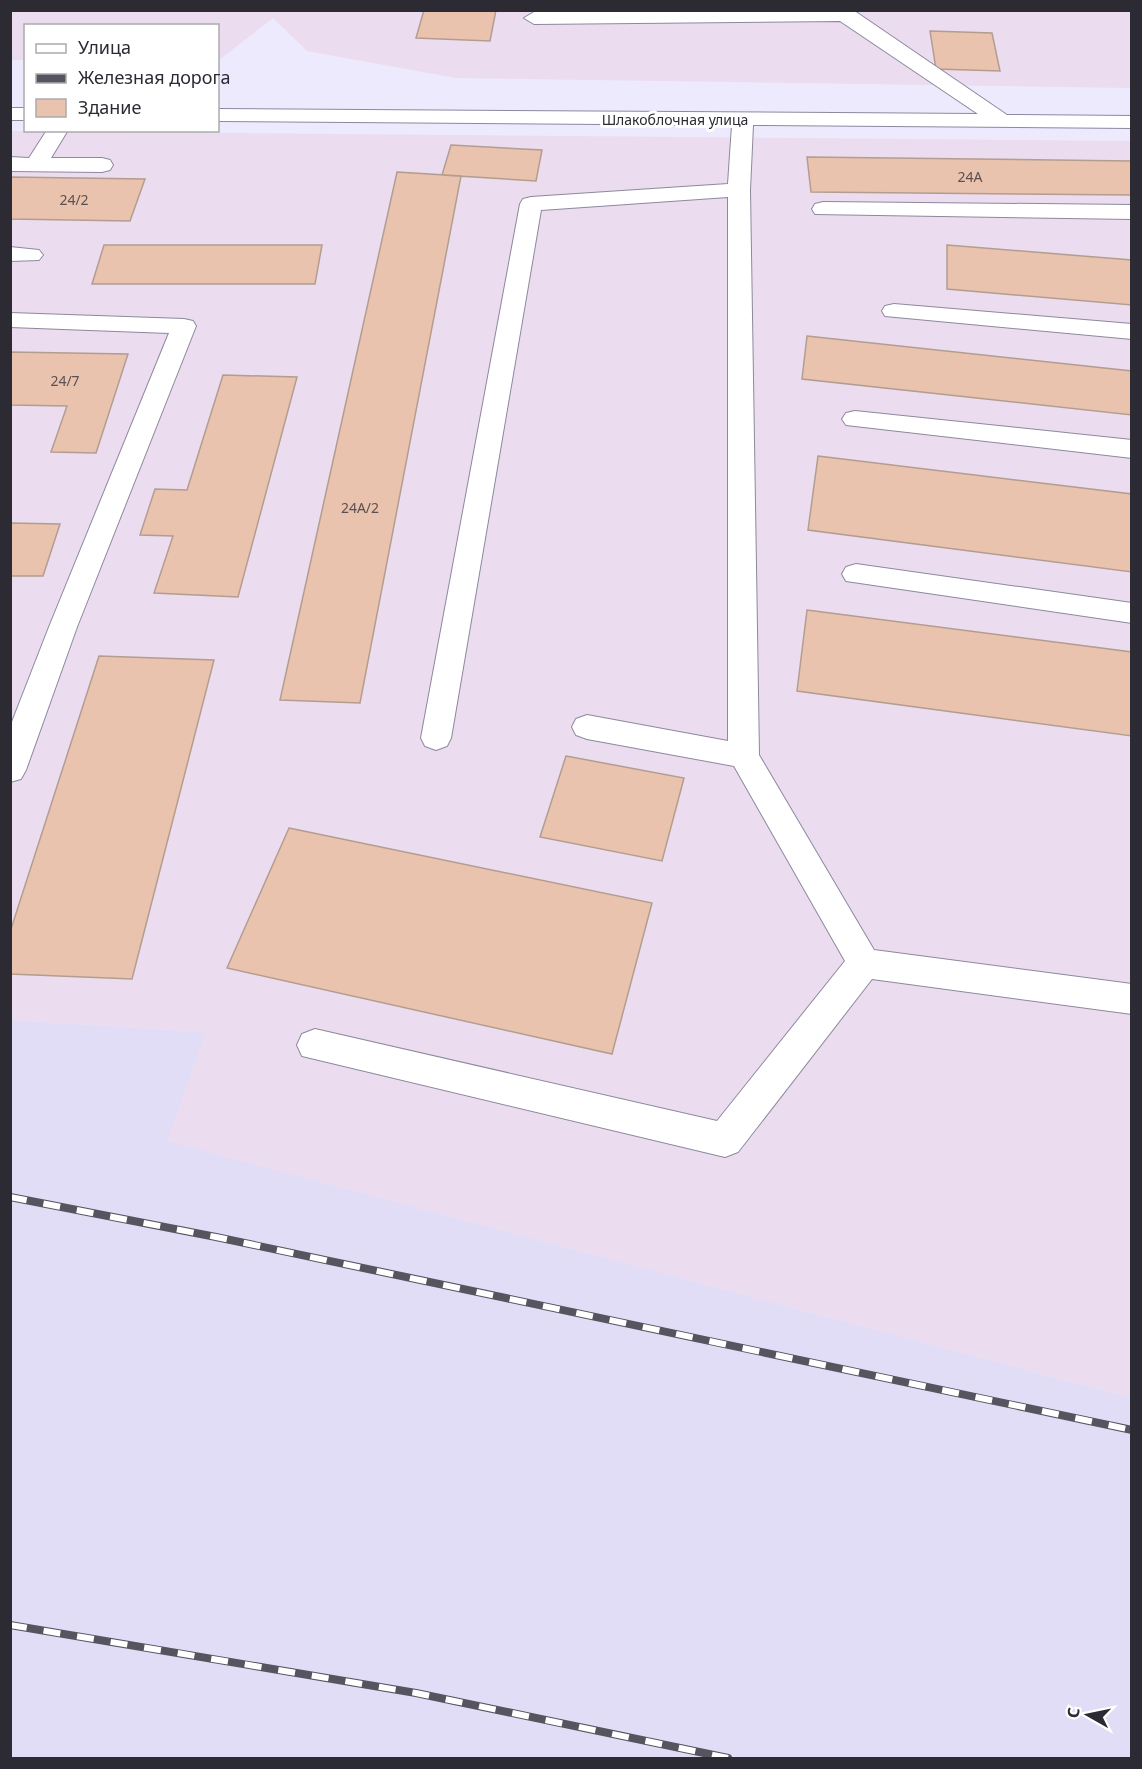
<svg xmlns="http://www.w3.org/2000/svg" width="1142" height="1769" font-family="'Noto Sans',sans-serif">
<rect width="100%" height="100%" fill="#eceafc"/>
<!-- industrial -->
<path fill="#ecdcef" d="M11,10L1132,11L1131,88L456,78L307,51L273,18L218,61V26H26L25,60H11Z
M10,131L1131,141V1398L166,1141L206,1032L11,1020Z"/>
<!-- built -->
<path fill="#e1ddf6" d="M11,1020L206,1032L167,1141L1131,1398V1758H11Z"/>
<!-- building -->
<path fill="#e9c3ad" stroke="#b39d90" stroke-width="1.5" d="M424,10H496L490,41L416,38Z
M930,31L992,33L1000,71L936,69Z
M451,145L542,150L536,181L442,175Z
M807,157L1132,161V195L811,192Z
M397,172L461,176L360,703L280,700Z
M10,177L145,179L130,221L10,219Z
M104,245H322L315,284H92Z
M947,245L1132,260V305L947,289Z
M807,336L1132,371V415L802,379Z
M10,352L128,354L96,453L51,452L67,406L10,405Z
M223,375L297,377L238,597L154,593L173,536L140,535L155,489L187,490Z
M818,456L1132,494V572L808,530Z
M10,523L60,524L43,576H10Z
M807,610L1132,652V736L797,691Z
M99,656L214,660L132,979L10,974V932Z
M566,756L684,778L662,861L540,837Z
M289,828L652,903L612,1054L227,968Z"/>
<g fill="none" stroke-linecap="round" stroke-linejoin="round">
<defs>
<path id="minor" d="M853,10L1007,115L1132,116V128L753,125L750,190L759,755L874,950L1132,984V1014L872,979L738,1152L725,1157L302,1056L297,1045L302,1034L315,1029L717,1121L845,961L734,766L587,739L576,735L572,727L576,719L587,715L728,741V197L541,210L451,738L447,746L436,750L425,746L421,738L520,204L523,199L531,197L728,184L732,125L218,121V109L978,114L840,21L534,24L524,18L534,12Z
M10,108H26V120H10Z
M47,130H68L51,158H102L110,160L113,165L110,170L102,172L10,171V157L29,158Z
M823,202L1132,205V219L815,214L812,209L815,204Z
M10,247L39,250L43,255L39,260L10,261Z
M894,304L1132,324V339L885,316L882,311L885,306Z
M10,313L184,319L193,321L196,326L77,627L26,770L21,779L10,782V727L49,627L169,333L10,327Z
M855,411L1132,440V458L846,425L842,419L846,413Z
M856,564L1132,603V623L846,581L842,574L846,567Z"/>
</defs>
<!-- minor casing -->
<use href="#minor" stroke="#8c899e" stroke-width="2"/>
<!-- minor -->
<use href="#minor" fill="#fff" fill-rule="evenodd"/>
<defs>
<path id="rail" d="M10,1197L216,1237L1132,1430
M10,1625L416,1693L728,1758"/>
</defs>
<!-- rail casing -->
<use href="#rail" stroke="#56545f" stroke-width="8"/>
<!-- rail -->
<use href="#rail" stroke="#fff" stroke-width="6" stroke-dasharray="17" stroke-linecap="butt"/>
</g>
<g text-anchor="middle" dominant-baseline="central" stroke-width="6" stroke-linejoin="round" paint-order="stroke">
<!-- far-street labels -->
<g font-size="14" fill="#2c2a33" stroke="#fff">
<text x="675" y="119">Шлакоблочная улица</text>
</g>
<!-- number labels -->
<g font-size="14" fill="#5b5052">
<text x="970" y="176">24А</text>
<text x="74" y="199">24/2</text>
<text x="65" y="380">24/7</text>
<text x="360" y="507">24А/2</text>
</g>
</g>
<!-- border -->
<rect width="1142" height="1769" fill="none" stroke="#2c2a33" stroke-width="24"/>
<!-- legend -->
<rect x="24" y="24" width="195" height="108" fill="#ffffff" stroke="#abaaad" stroke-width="1.5"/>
<rect x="36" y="44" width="30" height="9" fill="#ffffff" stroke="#abaaad" stroke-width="1.5"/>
<text x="78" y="54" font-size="18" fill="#2c2a33">Улица</text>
<rect x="36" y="74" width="30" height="9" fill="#56545f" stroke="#abaaad" stroke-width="1.5"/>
<text x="78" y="84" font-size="18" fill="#2c2a33">Железная дорога</text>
<rect x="36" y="99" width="30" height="18" fill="#e9c3ad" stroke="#abaaad" stroke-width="1.5"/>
<text x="78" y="114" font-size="18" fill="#2c2a33">Здание</text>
<!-- north arrow -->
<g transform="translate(1088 1715) rotate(279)" stroke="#ffffff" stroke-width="4.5" paint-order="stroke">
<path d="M0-4.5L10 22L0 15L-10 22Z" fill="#2c2a33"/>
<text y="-9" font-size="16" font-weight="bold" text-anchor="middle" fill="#2c2a33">С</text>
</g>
</svg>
